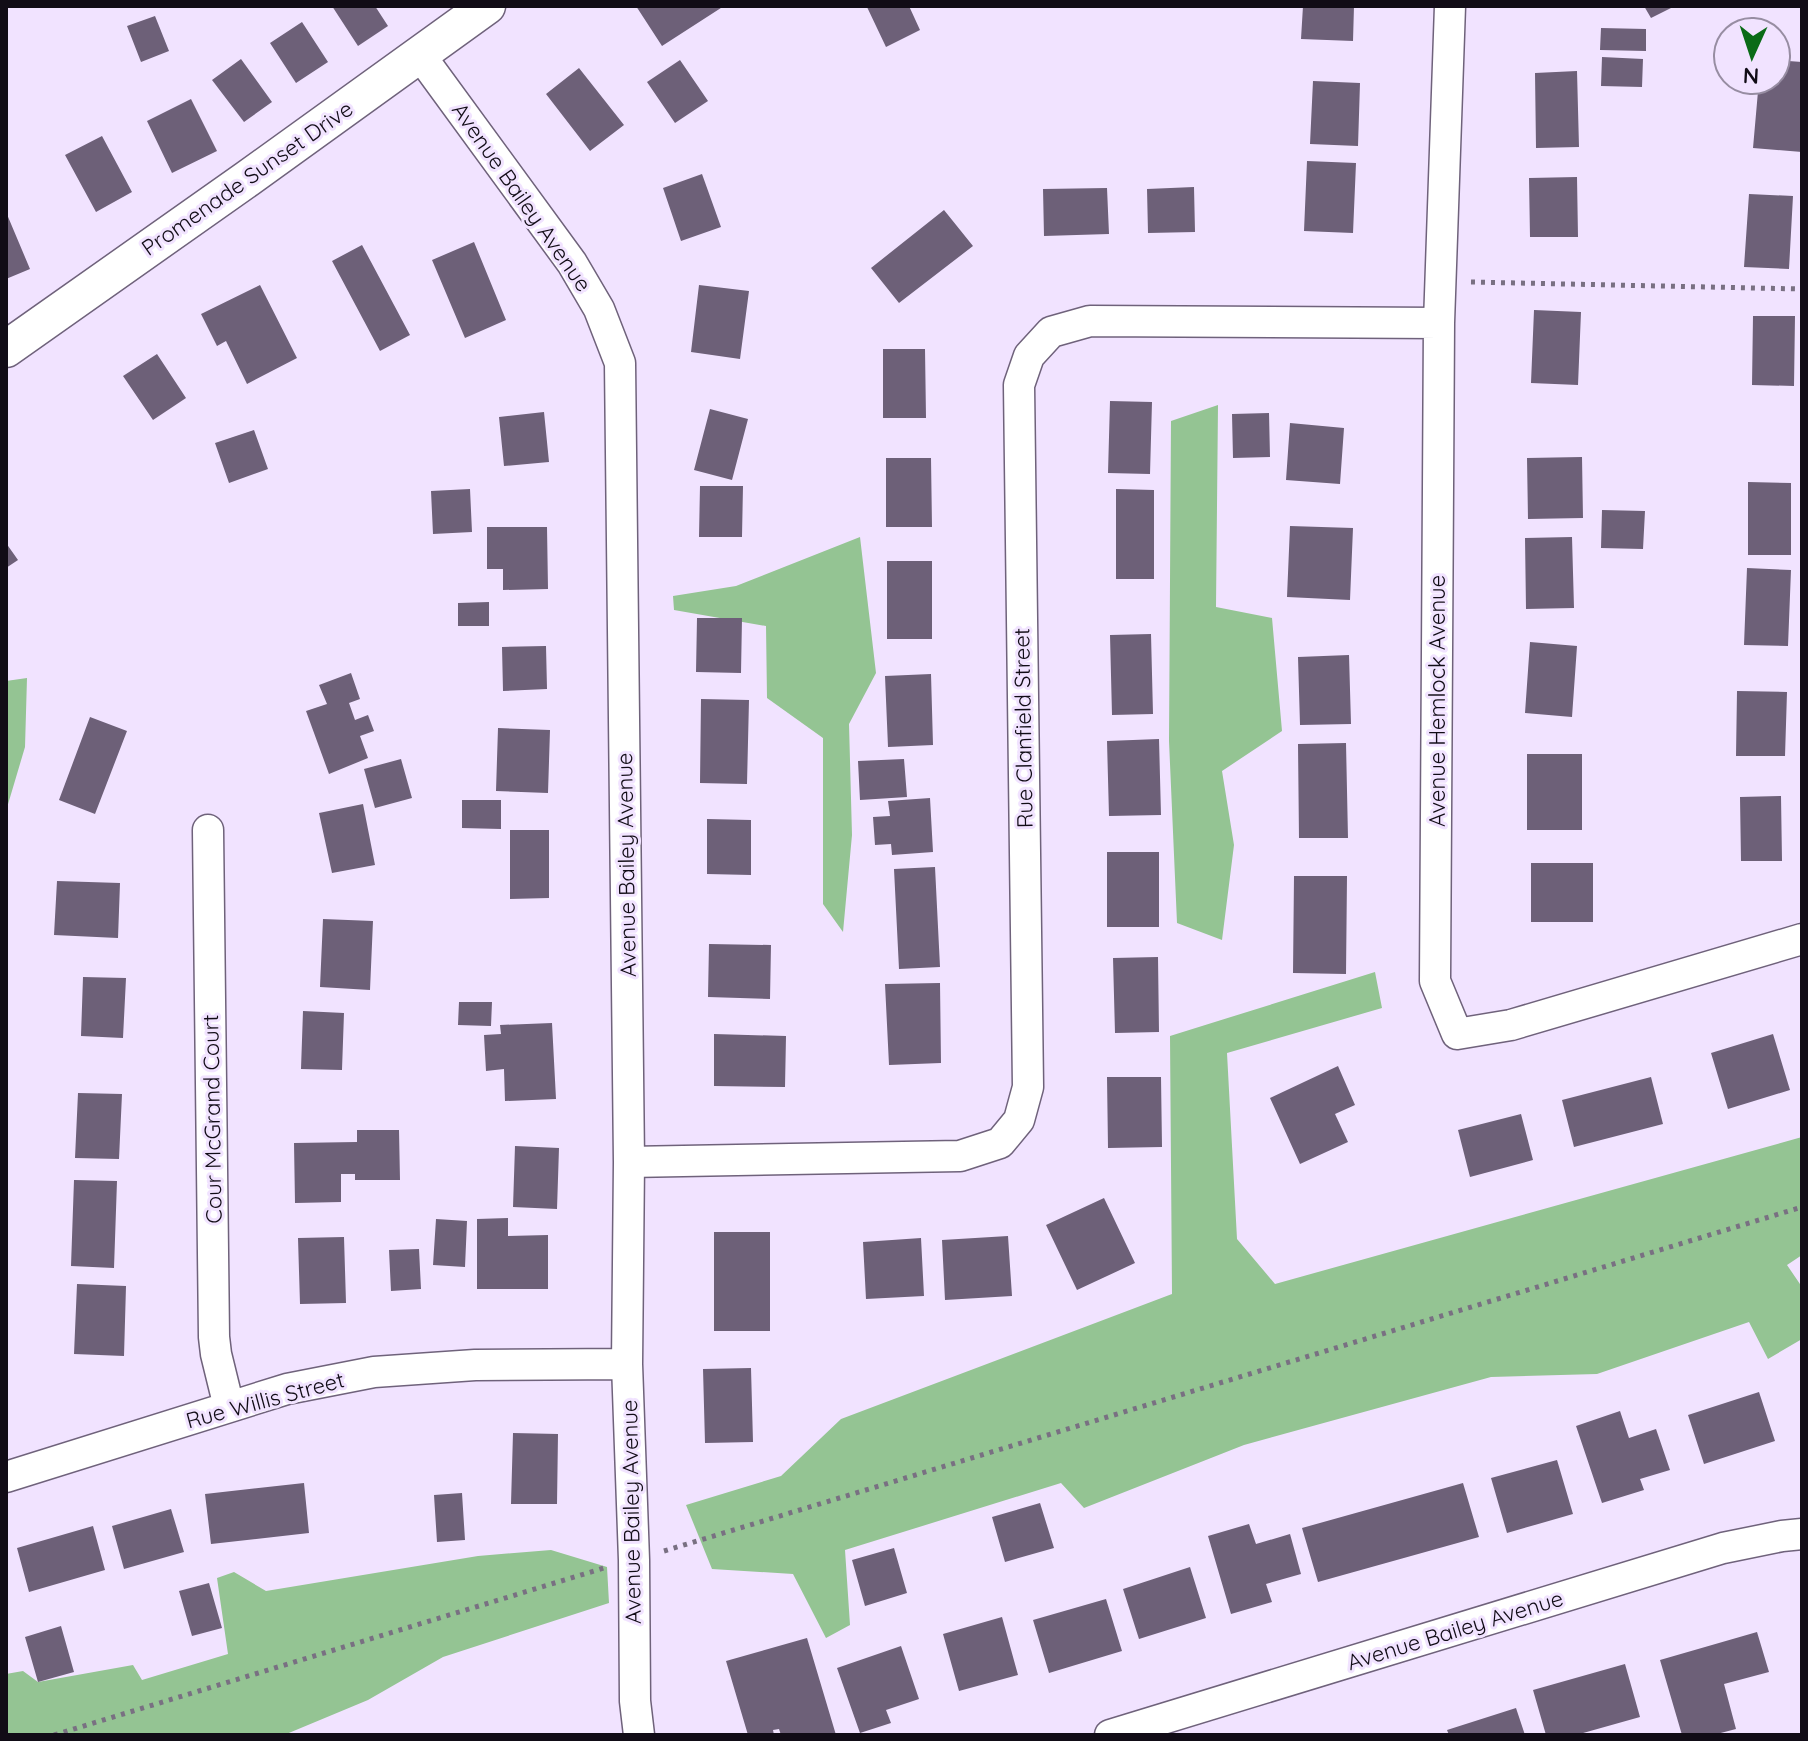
<svg xmlns="http://www.w3.org/2000/svg" width="1808" height="1741" font-family="Quicksand,sans-serif">
<rect width="100%" height="100%" fill="#f1e3ff"/>
<!-- forest -->
<path fill="#94c493" d="M1218,405L1216,607L1272,618L1282,731L1222,771L1234,845L1222,940L1177,923L1169,741L1171,421Z
M860,537L876,673L849,724L852,835L843,932L823,904V738L767,698L766,626L674,610L673,596L736,586Z
M27,678L25,747L6,811V681Z
M1375,972L1382,1008L1227,1053L1237,1239L1275,1284L1802,1137V1255L1787,1265L1802,1287V1339L1768,1359L1749,1322L1597,1374L1491,1377L1244,1445L1084,1508L1061,1483L845,1550L850,1625L826,1638L793,1574L712,1569L686,1505L781,1476L841,1419L1172,1294L1170,1036Z
M551,1550L607,1567L609,1603L443,1657L368,1700L284,1735H6V1674L23,1671L38,1682L133,1665L142,1680L228,1654L217,1578L234,1572L266,1591L478,1556Z"/>
<!-- building -->
<path fill="#6d6078" d="M332,6H375L388,26L358,46Z
M636,6H724L662,46Z
M869,6H909L920,30L886,47L867,7Z
M1303,6H1354L1353,41L1301,39Z
M1644,6H1675L1651,18Z
M155,16L169,51L141,62L127,26Z
M302,22L328,62L296,83L270,43Z
M1601,28L1646,29V51L1600,50Z
M1602,57L1643,59L1642,87L1601,86Z
M241,59L272,102L244,122L212,80Z
M680,60L708,101L675,123L647,82Z
M1776,60L1802,62V152L1753,148L1759,80H1776Z
M579,68L624,125L590,151L546,94Z
M1577,71L1579,147L1536,148L1535,73Z
M1313,81L1360,83L1358,146L1310,144Z
M191,99L217,151L172,173L147,121Z
M102,136L132,192L96,212L65,155Z
M1307,161L1356,163L1353,233L1304,231Z
M702,174L721,227L681,241L663,188Z
M1577,177L1578,237H1530L1529,178Z
M1194,187L1195,232L1148,233L1147,189Z
M1107,188L1109,234L1044,236L1043,189Z
M1749,194L1793,196L1789,269L1744,267Z
M944,210L973,246L899,303L871,268Z
M6,212L30,269L6,279Z
M474,242L506,320L465,338L432,260Z
M362,245L410,335L380,351L332,261Z
M260,285L297,358L247,384L226,341L217,346L201,314Z
M699,285L749,291L740,359L691,352Z
M1534,310L1581,312L1578,385L1531,383Z
M1753,316H1795L1794,386L1752,385Z
M883,349H925L926,418H883Z
M157,354L186,398L153,420L123,376Z
M1110,401L1152,402L1150,474L1108,473Z
M710,409L748,419L732,480L694,470Z
M544,412L549,462L504,466L499,417Z
M1269,413L1270,457L1233,458L1232,414Z
M1290,423L1344,428L1340,484L1286,480Z
M254,430L268,469L229,483L215,443Z
M1582,457L1583,518L1528,519L1527,458Z
M886,458H931L932,527H886Z
M1748,482L1791,483V555H1748Z
M700,486H743L742,537H699Z
M470,489L472,532L433,534L431,491Z
M1116,489L1154,490V579H1116Z
M1602,510L1645,511L1643,549L1601,548Z
M1290,526L1353,528L1350,600L1287,597Z
M487,527H547L548,589L503,590V569H487Z
M1572,537L1574,608L1526,609L1525,538Z
M6,543L18,560L6,568Z
M887,561H932V639H887Z
M1747,568L1791,570L1788,646L1744,645Z
M489,602V626H458V603Z
M697,618H742L741,673L696,672Z
M1151,634L1153,714L1112,715L1110,635Z
M1530,642L1577,646L1572,717L1525,713Z
M546,646L547,689L503,691L502,647Z
M1349,655L1351,724L1300,725L1298,657Z
M351,673L360,699L349,703L355,720L368,715L374,731L360,736L368,758L329,774L306,711L327,704L319,685Z
M931,674L933,745L888,747L885,676Z
M1737,691L1787,692L1785,756H1736Z
M701,699L749,700L747,784L700,783Z
M90,717L127,731L95,814L59,800Z
M498,728L550,730L548,793L496,791Z
M1159,739L1161,815L1109,816L1107,741Z
M1346,743L1348,838H1299L1298,744Z
M1527,754H1582V830H1527Z
M401,759L412,798L375,808L364,769Z
M904,759L907,797L860,800L858,761Z
M1781,796L1782,861H1741L1740,797Z
M930,798L933,852L892,855L891,844L875,845L873,817L890,816L888,801Z
M462,800H501V829L462,828Z
M363,804L375,865L332,873L319,813Z
M707,819L751,820V875L707,874Z
M510,830H549V898L510,899Z
M1107,852H1159V927H1107Z
M1531,863H1593V922H1531Z
M935,867L940,967L899,969L894,869Z
M1294,876H1347L1346,974L1293,973Z
M57,881L120,883L118,938L54,935Z
M323,919L373,921L370,990L320,987Z
M709,944L771,945L770,999L708,997Z
M1158,957L1159,1032L1115,1033L1113,958Z
M83,977L126,978L123,1038L81,1036Z
M940,983L941,1063L889,1065L885,984Z
M459,1002H492L491,1026L458,1025Z
M303,1011L344,1013L342,1070L301,1069Z
M552,1023L556,1099L505,1101L504,1069L486,1071L484,1035L501,1034L500,1025Z
M714,1034L786,1036L785,1087L714,1086Z
M1773,1034L1790,1090L1728,1109L1711,1053Z
M1338,1066L1355,1105L1335,1114L1348,1142L1300,1164L1270,1098Z
M1107,1077H1161L1162,1147L1108,1148Z
M1651,1077L1663,1124L1574,1147L1562,1100Z
M78,1093L122,1094L119,1159L75,1158Z
M1521,1114L1533,1160L1470,1177L1458,1130Z
M357,1130H399L400,1180H355V1174H341V1202L295,1203L294,1143L357,1142Z
M515,1146L559,1148L557,1209L513,1207Z
M74,1180L117,1181L114,1268L71,1266Z
M1104,1198L1135,1263L1077,1290L1046,1225Z
M508,1218V1236L548,1235V1289H477V1219Z
M436,1219L467,1221L465,1267L433,1265Z
M714,1232H770V1331H714Z
M1008,1236L1012,1296L945,1300L942,1240Z
M344,1237L346,1303L300,1304L298,1238Z
M921,1238L924,1296L866,1299L863,1242Z
M419,1249L421,1289L391,1291L389,1250Z
M77,1284L126,1286L124,1356L74,1354Z
M751,1368L753,1442L705,1443L703,1369Z
M1759,1392L1775,1441L1704,1464L1688,1415Z
M1620,1411L1629,1438L1656,1429L1670,1470L1640,1479L1644,1490L1602,1503L1576,1426Z
M513,1433L558,1434L557,1504H511Z
M1557,1460L1573,1514L1507,1533L1491,1478Z
M304,1483L309,1533L211,1544L205,1494Z
M1463,1483L1479,1537L1318,1582L1302,1528Z
M462,1493L465,1540L437,1542L434,1495Z
M1040,1503L1054,1548L1005,1562L992,1517Z
M171,1509L184,1552L124,1569L112,1526Z
M1249,1524L1256,1544L1290,1534L1301,1574L1266,1584L1272,1602L1231,1614L1208,1536Z
M93,1526L105,1570L29,1592L17,1548Z
M894,1548L907,1593L865,1606L852,1560Z
M1190,1567L1206,1618L1139,1639L1123,1589Z
M209,1583L222,1628L192,1636L179,1591Z
M1106,1599L1122,1651L1049,1673L1033,1620Z
M1002,1617L1018,1675L959,1691L943,1634Z
M61,1626L74,1672L38,1682L25,1637Z
M1757,1632L1769,1672L1724,1684L1736,1729L1713,1735H1682L1660,1660Z
M807,1638L836,1735H781L779,1729L773,1730L774,1735H748L726,1661Z
M901,1646L919,1699L886,1710L891,1723L860,1733L837,1668Z
M1625,1664L1640,1717L1576,1735H1546L1533,1690Z
M1516,1708L1525,1735H1449L1447,1730Z"/>
<g fill="none" stroke-linecap="round" stroke-linejoin="round">
<defs>
<path id="minor" d="M1450,6L1439,323L1435,981L1457,1034L1511,1025L1802,939
M420,55L572,263L599,309L620,363L629,1162L627,1364L634,1560L635,1701L639,1735
M208,830L214,1337L216,1354L229,1407
M629,1162L960,1156L1000,1143L1019,1120L1028,1087L1019,385L1029,356L1051,332L1090,321L1439,323
M6,1477L287,1389L374,1372L475,1365L627,1364
M1110,1735L1723,1548L1782,1536L1802,1534"/>
<path id="tertiary" d="M6,349L247,179L487,6"/>
</defs>
<!-- minor casing -->
<use href="#minor" stroke="#6f627b" stroke-width="33"/>
<!-- tertiary casing -->
<use href="#tertiary" stroke="#6f627b" stroke-width="39"/>
<!-- path -->
<path stroke="#797082" stroke-width="5" stroke-dasharray="4 6" stroke-linecap="butt" d="M1471,282L1802,289
M664,1551L1802,1207
M54,1735L604,1568"/>
<!-- minor -->
<use href="#minor" stroke="#fff" stroke-width="30"/>
<!-- tertiary -->
<use href="#tertiary" stroke="#fff" stroke-width="36"/>
</g>
<g text-anchor="middle" dominant-baseline="central" stroke-width="6" stroke-linejoin="round" paint-order="stroke">
<!-- street labels -->
<g font-size="22" fill="#110c16" stroke="#f1e3ff">
<text transform="translate(247 178) rotate(-35)">Promenade Sunset Drive</text>
<text transform="translate(522 197) rotate(55)">Avenue Bailey Avenue</text>
<text transform="translate(1437 701) rotate(-90)">Avenue Hemlock Avenue</text>
<text transform="translate(1023 728) rotate(-91)">Rue Clanfield Street</text>
<text transform="translate(626 865) rotate(-91)">Avenue Bailey Avenue</text>
<text transform="translate(212 1119) rotate(-91)">Cour McGrand Court</text>
<text transform="translate(265 1400) rotate(-15)">Rue Willis Street</text>
<text transform="translate(631 1512) rotate(-91)">Avenue Bailey Avenue</text>
<text transform="translate(1455 1630) rotate(-17)">Avenue Bailey Avenue</text>
</g>
</g>
<!-- border -->
<rect width="1808" height="1741" fill="none" stroke="#110c16" stroke-width="16"/>
<!-- north arrow -->
<g transform="translate(1752 56) rotate(183)"><circle r="38" fill="#f1e3ff" stroke="#978da2" stroke-width="2"/>
<path d="M0-6L14 30L0 20L-14 30Z" fill="#0a6b17"/>
<text y="-12" font-size="22" font-weight="bold" text-anchor="middle" fill="#110c16">N</text>
</g>
</svg>
